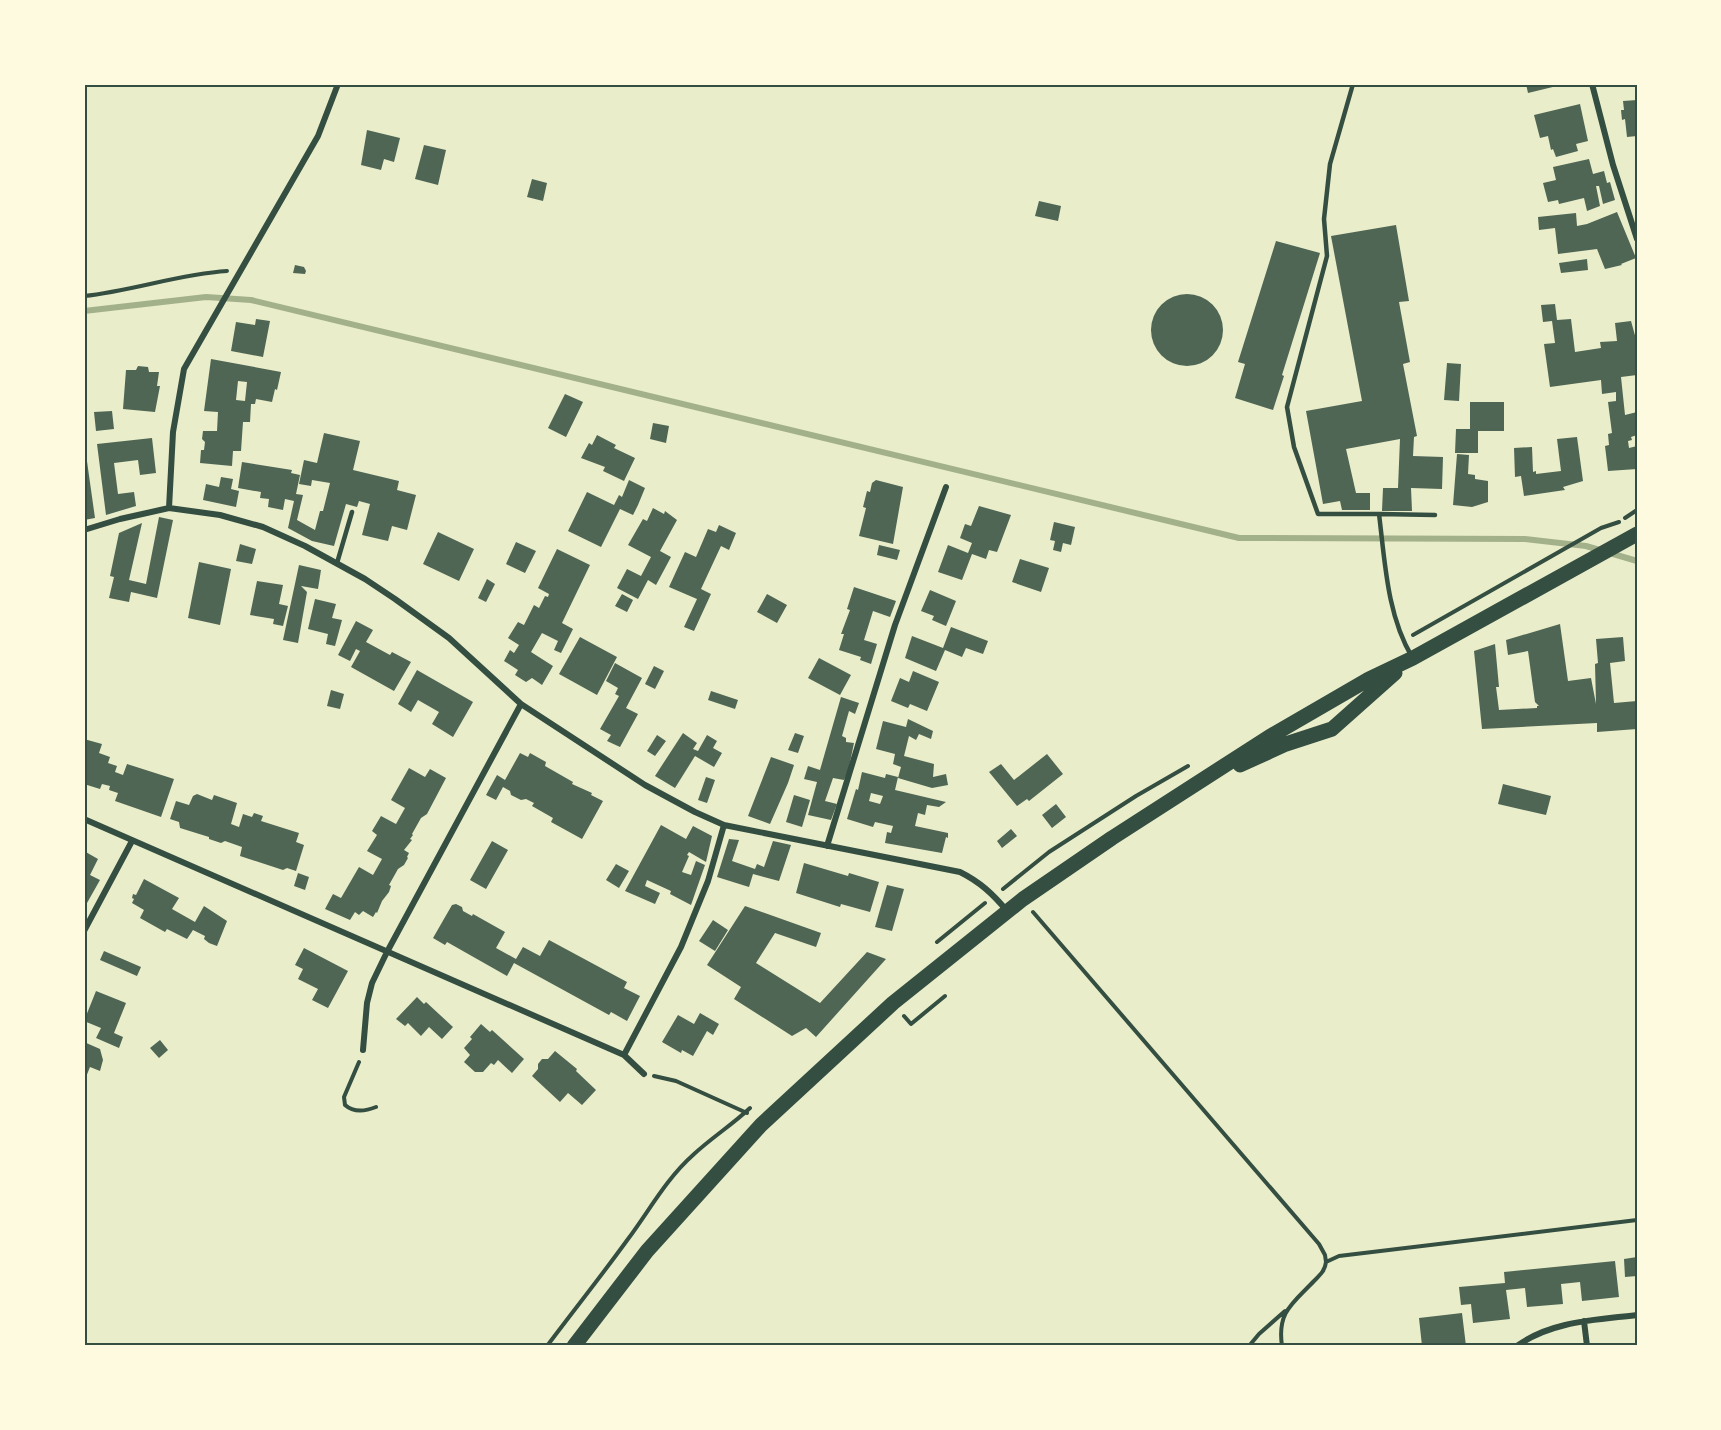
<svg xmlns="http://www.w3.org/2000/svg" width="1721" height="1430" font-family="Overpass,sans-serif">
<rect width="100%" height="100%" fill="#e9edc9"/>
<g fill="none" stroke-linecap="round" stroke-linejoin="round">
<!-- stream -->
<path stroke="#a3b18a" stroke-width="6" d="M84,311L206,297L251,300L1239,538L1525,539L1586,546L1637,561"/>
</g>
<!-- building -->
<path fill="#4f6655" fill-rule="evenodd" d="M1526,84H1561V85L1528,93Z
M1637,100V136L1627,137L1625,119L1622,120L1621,110H1624L1623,101Z
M1580,104L1588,141L1576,144L1578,151L1556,157L1553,149L1551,150L1548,136L1540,138L1534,115Z
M367,130L400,138L394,162L384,159L381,170L361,165Z
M424,145L446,150L438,185L415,179Z
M1589,159L1593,174L1604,171L1607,183L1610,182L1615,200L1603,204L1599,186H1596L1600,206L1587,211L1584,198L1559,204L1558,200L1548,202L1543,183L1556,180L1553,167Z
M532,179L547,183L543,201L527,197Z
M1039,201L1061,206L1058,221L1035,216Z
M1617,212L1636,258L1621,264L1622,265L1605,269L1597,249L1558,254L1555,228L1539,230L1538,217L1576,213L1577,226L1587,224Z
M1396,225L1409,301L1399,302L1410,362L1403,364L1417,436L1414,437L1413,456L1443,457L1442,489L1411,488L1412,511H1382L1383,488H1398L1400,439L1346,449L1356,493H1370V510H1342L1340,501L1323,504L1306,411L1362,401L1331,236Z
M1276,241L1320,253L1282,375L1284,376L1273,410L1235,398L1245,364L1238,362Z
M1587,259L1588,270L1561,273L1559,263Z
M295,265L304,267L306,271L305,274L293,273Z
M1151 330a36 36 0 1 1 72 0a36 36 0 1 1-72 0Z
M1555,304L1557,320L1571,319L1575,352L1601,348L1600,342L1617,341L1615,323L1631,321L1636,339L1637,375L1621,377L1625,415L1637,412V435L1631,437L1632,440L1628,441L1629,448L1637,446V469L1608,471L1605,446L1609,445L1608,434L1612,433L1608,402L1616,401V392L1602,394L1601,380L1550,387L1544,344L1555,343L1552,321L1543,322L1541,305Z
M256,319L270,321L263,357L231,351L236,322L255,325Z
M211,359L281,372L277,390L275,389L272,402L256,399L255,404H251L250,422H243L241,451H233L232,466L200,463L201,450H204L205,442L202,439L203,431H217L218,412L204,411ZM238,381L247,382L245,401L236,400Z
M1447,363L1461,364L1459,401L1444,400Z
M138,366L148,367L149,372H159L157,386H160L155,412L123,409L126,370H136Z
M565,394L583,402L566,437L548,428Z
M1470,402H1504V431H1478V453H1455L1456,429H1470Z
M112,411L114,429L96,431L94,412Z
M653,423L669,426L666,443L650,439Z
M324,433L360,441L353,470L399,481L397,490L416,495L407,530L392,526L388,541L362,535L370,504L359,501L357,507L346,504L334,546L312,541L288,528L294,501L285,499L283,510L268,507L269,499L260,498L261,492L238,488L242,462L292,470L291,473L300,475L296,494L303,495L297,520L315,530L320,511H323L330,483L312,480L311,486L299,484L304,460L317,463Z
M597,435L616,445L614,448L635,458L624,481L603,471L605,467L581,458L589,443L592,445Z
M1577,437L1583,481L1563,487L1565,490L1524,496L1521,476L1515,477L1514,448L1532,447L1533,472L1536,471V474L1561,471L1557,439Z
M152,438L156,473L140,475L138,460L114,463L118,494L134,492L136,506L106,515L97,444Z
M84,440L95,518L84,520Z
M1457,454L1469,455L1468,474L1475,475V479L1488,481V502L1472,507L1453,505Z
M221,477L233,479L231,489L239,491L236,507L203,500L206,484L219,487Z
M629,480L645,488L638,505L633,515L620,509L601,547L568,531L587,492L614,505L619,495L622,497Z
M876,480L903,487L893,544L859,536L866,508L863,507L867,491L870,492L872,483Z
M979,506L1011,515L997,552L989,550L986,559L972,554L962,580L938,572L948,545L968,553L972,543L960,538L965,524L971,526Z
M653,508L664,514L665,511L677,520L660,551L671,557L656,585L648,580L638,599L617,588L627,569L641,576L651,557L628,545L643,519L647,521Z
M159,517L173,520L157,598L131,592L129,602L109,598L114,577L110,576L119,533L142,523L129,580L146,584Z
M1054,522L1075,527L1071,545L1063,543L1061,552L1053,550L1055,541L1050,540Z
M719,525L736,533L729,550L721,546L701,589L711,594L694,631L684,627L697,599L669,587L685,552L696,557L708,529L716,532Z
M438,532L474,549L459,581L423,564Z
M516,542L536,551L525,573L506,564Z
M240,544L256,549L252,564L236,561Z
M879,545L900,550L897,560L877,555Z
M557,549L590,565L562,623L573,629L561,653L554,650L558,641L542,633L531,652L553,666L542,685L532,678L526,682L515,675L518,670L504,661L510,650L514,653L519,645L508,638L518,622L524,625L534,605L539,608L545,596L548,597L549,594L538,588Z
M1020,559L1049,568L1041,592L1012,582Z
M199,562L231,569L220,625L188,618Z
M299,565L321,570L318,589L301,586L307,592L298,643L283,640Z
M487,579L495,584L486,602L478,598Z
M257,581L283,585L279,604L288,606L283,626L273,624L274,619L250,615Z
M854,587L896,601L890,617L873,611L864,640L877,644L871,664L860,660L861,657L839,650L844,634H841L850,610L847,609Z
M930,590L956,601L946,626L932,620L934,616L921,611Z
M622,594L633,600L627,612L615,606Z
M767,594L787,605L777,623L757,612Z
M315,599L336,604L332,618L342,620L335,646L326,644L328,634L308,629Z
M356,621L373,630L366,642L390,655L392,652L411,662L394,691L351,667L360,651L356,649L350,661L338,655Z
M1560,624L1568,681L1591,678L1596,704L1595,664L1598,663L1596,639L1623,637L1625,661L1610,663L1614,703L1637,701V729L1597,732V723L1482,729L1474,651L1495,644L1499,687H1496L1499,710L1537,708V706H1539L1535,702L1528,651L1508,655L1506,640Z
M951,627L988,641L983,654L966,648L962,657L945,650L936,671L905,658L912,636L943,648Z
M580,637L617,657L597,695L559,674Z
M819,658L851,675L840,695L808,678Z
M615,663L642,678L626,708L638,714L620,747L607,741L611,735L600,729L619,696L615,694L618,688L606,681Z
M654,666L664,671L655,689L645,684Z
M417,670L473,702L453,737L432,724L439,712L418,700L411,712L398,704Z
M913,671L939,682L927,711L910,704L908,708L891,701L900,678L909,682Z
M331,690L344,694L340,709L327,706Z
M711,691L738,700L735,709L708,700Z
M841,697L859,703L855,714L849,711L842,736L846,738V742L854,743L848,772L844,780L833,778L825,801L837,804L831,820L808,815L817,782L804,779L808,766L820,770Z
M908,719L933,731L931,739L919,734L916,740L909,736L904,756L934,764L933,777L946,774L948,785L932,788L898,778L901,767L893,764L895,754L876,749L883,721L906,727Z
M683,733L697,743L693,749L698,751L707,735L717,741L713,748L722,753L714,767L695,756L675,788L655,776Z
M795,733L804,736L798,753L788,750Z
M657,735L666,741L655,756L647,751Z
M84,739L102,744L99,753L110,757L108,763L117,766L115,772L123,775L127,764L174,779L161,817L115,801L118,793L109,790L110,786L102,784L100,789L84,784Z
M520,753L528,757L530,753L546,762L545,766L573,782L572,784L592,793L591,795L603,801L582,839L551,822L553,818L532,806L534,803L526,799L521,800L511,795L510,791L503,787L496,800L486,795L497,775L505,780Z
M1047,754L1063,774L1029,801L1027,799L1017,806L989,772L1001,764L1014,780Z
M771,757L794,765L788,783L770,824L748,816Z
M409,768L425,777L430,769L446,778L427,814L421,818L412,834L413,835L410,839L412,840L404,850L409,853L407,857L408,858L404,865L398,869L389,885L391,886L389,892L382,901L377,913L376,912L373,917L363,911L359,915L355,912L350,920L325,909L333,894L341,898L359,867L373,875L382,859L367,851L377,835L372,831L381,816L396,824L405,808L391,800Z
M862,772L885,778L886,774L898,777L895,790L946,802L939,807L927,805L925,815L918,813L915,826L948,833V838L946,837L942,853L885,843L887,832L891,833L893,826L875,822L873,827L847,819L856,789L858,790ZM871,793L883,796L880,804L869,801Z
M706,777L715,780L707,803L698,800Z
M1503,784L1551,796L1546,815L1498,804Z
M197,794L212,800L214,795L237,803L231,824L239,827L243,814L252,817L254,813L263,816L261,821L299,833L296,842L304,845L296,871L287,868L283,870L240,856L242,847L225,841L221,843L209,839V837L180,828L179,822L170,819L176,801L189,805L193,796Z
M794,795L810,800L802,827L786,822Z
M1056,804L1066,817L1052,828L1042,815Z
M661,825L686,839L693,826L712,836L706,862L689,852L687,855L689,856L682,872L691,875L696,861L705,865L691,905L670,894L671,891L647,880L645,886L660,893L655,904L625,891Z
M1011,829L1017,836L1002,848L997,841Z
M729,839L739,840L732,861L755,869L757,864L764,867L773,841L791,845L779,881L753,874L749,887L717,877Z
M492,841L508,850L486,889L470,880Z
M84,851L98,859L90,875L100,880L87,903L84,901Z
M804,863L848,876L849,873L879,882L870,912L841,904L840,907L796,893Z
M616,864L629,871L619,888L606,880Z
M298,873L309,877L305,890L294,886Z
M144,879L179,898L172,909L195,922L204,906L227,921L217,946L209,943L204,939L205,936L193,930L187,939L167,929L165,932L140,918L144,910L132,903L134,899L132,898L133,894L136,895Z
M887,885L904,889L892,931L875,927Z
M456,904L462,907L463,911L472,916L473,914L505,932L496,948L516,959L523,947L540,956L549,940L627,982L624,988L640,996L627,1021L611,1012L609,1015L514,963L507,976L447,942L445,945L433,938L452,905Z
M745,906L821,933L816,947L775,933L756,963L820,1003L867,952L886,959L816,1037L806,1028L792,1036L734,999L741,987L707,965Z
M713,920L728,930L715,951L699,941Z
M304,948L348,971L328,1008L312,1000L318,989L298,979L303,969L295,965Z
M104,951L141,967L137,976L100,960Z
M96,991L126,1003L114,1033L123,1037L119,1048L96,1038L101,1028L84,1021Z
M417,997L424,1004L426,1002L453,1027L442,1039L429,1027L421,1036L408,1023L405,1026L396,1019Z
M700,1013L719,1024L713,1035L707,1031L693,1056L682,1050L681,1053L662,1042L678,1015L694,1024Z
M481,1024L490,1032L492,1030L524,1059L512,1073L498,1060L494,1065L491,1063L483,1072H475L464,1062L470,1055L464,1048L472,1039L470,1037Z
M160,1040L168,1050L159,1058L150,1048Z
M84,1042L100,1049L103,1060L100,1071L90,1067L84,1082Z
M555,1051L577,1069L576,1071L596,1090L582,1105L568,1093L560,1102L532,1076L538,1069V1064L542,1059H548Z
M1637,1257V1276L1625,1277L1624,1259Z
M1615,1261L1619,1297L1582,1301L1580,1282L1561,1284L1563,1304L1527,1307L1525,1288L1506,1290L1510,1319L1473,1323L1471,1304L1461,1305L1459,1287L1505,1283L1504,1272Z
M1462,1313L1466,1346H1422L1419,1318Z"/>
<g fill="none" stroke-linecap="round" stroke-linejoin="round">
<!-- path -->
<path stroke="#344e41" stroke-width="4" d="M84,296C132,291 179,274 227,271
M1625,518L1637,510
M1413,635L1601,528L1619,522
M1003,889L1049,852L1136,796L1188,766
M1033,912L1319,1244L1325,1255L1326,1262
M937,942L985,903
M904,1016L911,1024L945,996
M359,1062L344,1097L345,1105C354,1113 366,1111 376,1107
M654,1076L676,1081L747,1113
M547,1346C574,1310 602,1275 628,1239C649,1211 666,1179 693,1155C711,1138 732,1125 750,1108
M1249,1346L1259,1334L1285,1311
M1282,1346C1277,1312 1292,1304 1314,1281C1320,1275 1325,1271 1326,1262L1339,1256L1637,1220"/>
<!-- service -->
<path stroke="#344e41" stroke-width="4.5" d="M1353,84L1330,164L1324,219L1327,256L1287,407L1294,447L1318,514H1379
M337,563L352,512
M1412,657C1387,615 1385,562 1379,514L1435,515"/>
<!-- minor -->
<path stroke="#344e41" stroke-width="6" d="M1592,84L1613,165L1637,239
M169,508L173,432L184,369L318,136L338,84
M84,530L120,519L169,508L220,515L263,527L305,546L365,579L395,599L449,638L521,704L645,785L695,812L724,825L960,872C980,882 993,894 1007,911
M84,819L624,1055L644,1074
M827,846L895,625L946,487
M84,931L132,841
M363,1050L367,1003L372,983L387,952L521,704
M624,1055L681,947L708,881L724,825
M1584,1321L1587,1346
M1517,1346C1551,1321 1596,1320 1637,1315"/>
<!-- primary -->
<path stroke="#344e41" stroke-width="15" d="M1240,765L1286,744L1332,729L1395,673
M574,1346L647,1251L761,1125L893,1003L1023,899L1112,838L1269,737L1369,679L1413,658L1637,534"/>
</g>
<!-- border -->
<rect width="1721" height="1430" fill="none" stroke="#fefae0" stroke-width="171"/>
<rect x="86" y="86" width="1550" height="1258" fill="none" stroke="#344e41" stroke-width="2"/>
</svg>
